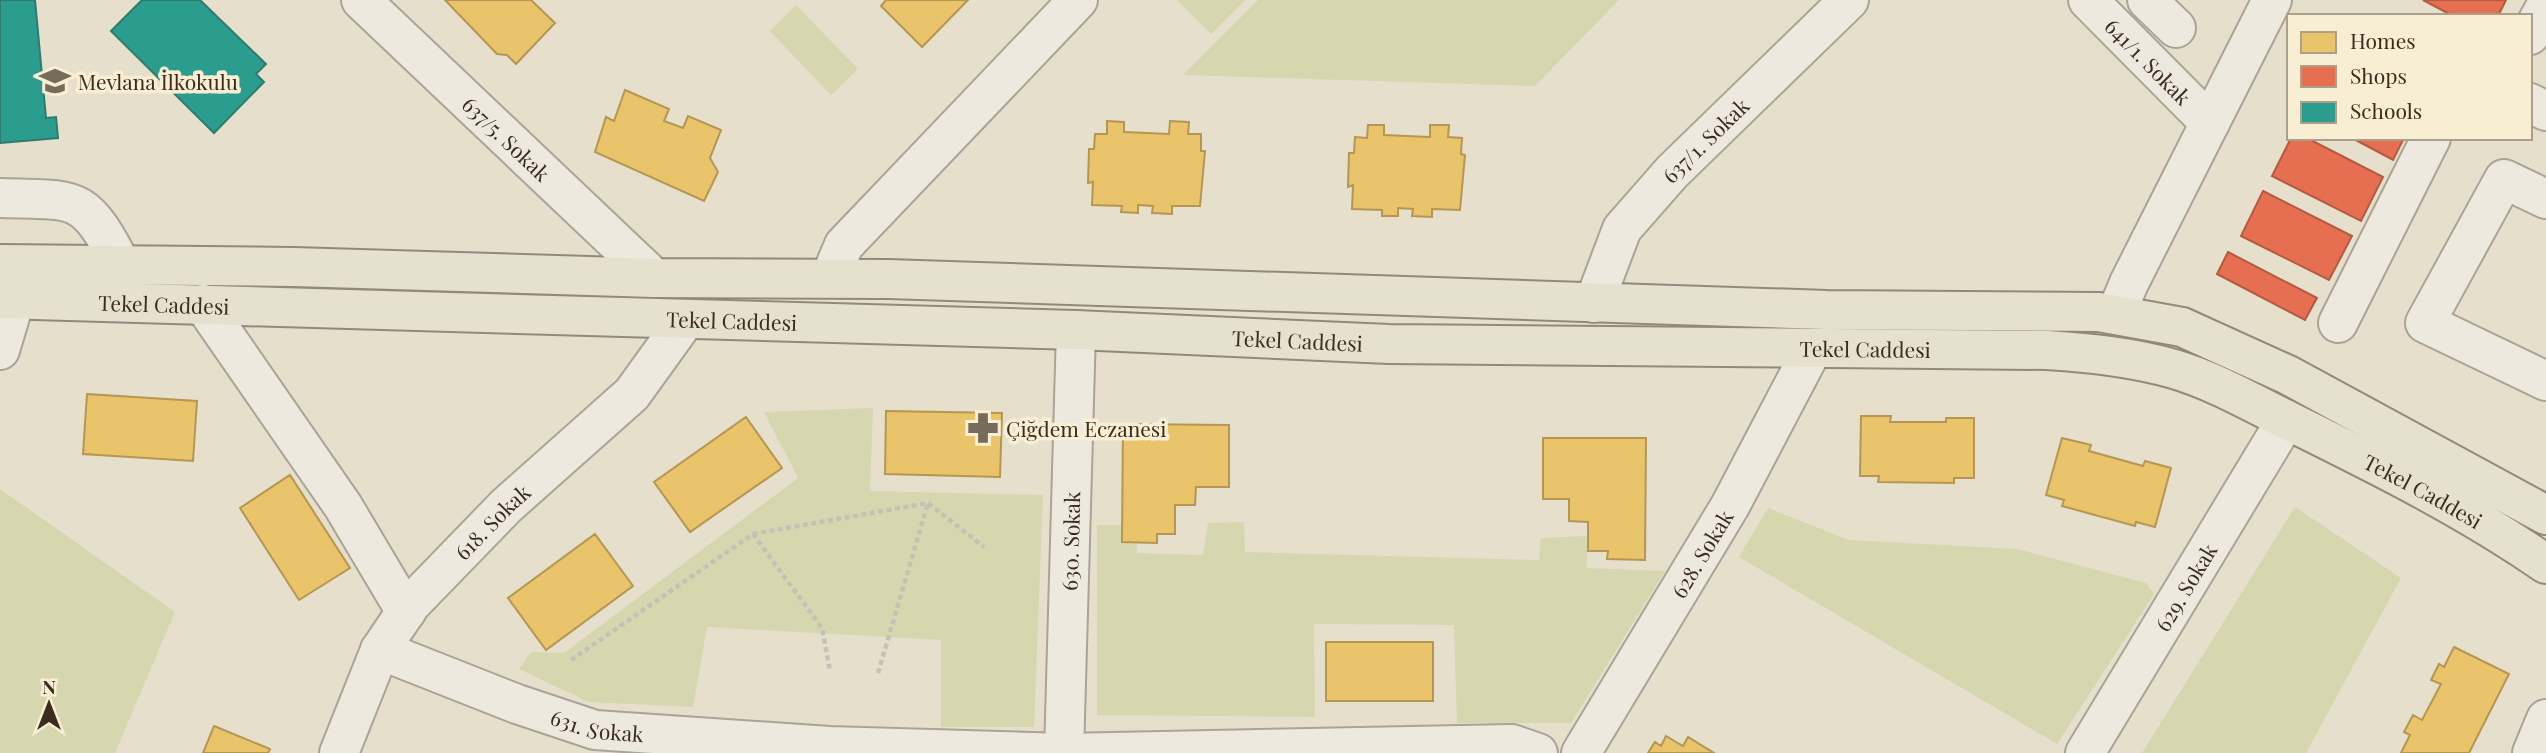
<svg xmlns="http://www.w3.org/2000/svg" width="2546" height="753" font-family="'Playfair Display',serif">
<rect width="100%" height="100%" fill="#e6dfcc"/>
<!-- green -->
<path fill="#d6d7ae" d="M1177,0H1245L1211,34Z
M1258,0H1619L1535,86L1183,75Z
M796,5L858,69L831,95L770,31Z
M873,408L870,491L1043,495L1034,727H941V640L707,627L693,707L589,702L519,669L531,652L564,653L798,478L764,412Z
M0,489L175,612L115,753H0Z
M2295,507L2401,578L2306,753H2142Z
M1768,508L1849,540L2017,549L2146,583L2154,594L2057,744L1739,557Z
M1244,522L1245,552L1539,560L1541,538L1589,536L1586,568L1665,571L1571,723H1457L1454,625L1314,624L1315,717L1097,715V525H1135L1137,553L1203,555L1208,523Z"/>
<!-- homes -->
<path fill="#e9c46a" stroke="#b59653" stroke-width="2" d="M445,0H531L555,23L516,64L507,55L497,54Z
M886,0H968L922,47L881,6Z
M625,90L669,109L664,121L683,128L688,116L721,130L710,158L718,172L704,201L595,152L606,117L614,121Z
M1107,121L1124,122V132L1169,134L1170,121L1189,122L1188,134H1201V151H1205L1200,206H1172V214L1152,213L1153,206L1138,205V213L1121,212L1122,206L1092,205L1093,182L1088,183L1089,149H1094L1095,134H1107Z
M1368,125H1384V135L1430,137V125H1449L1448,137L1462,138L1461,154L1465,155L1460,210L1432,209V217L1412,216L1413,209L1398,208V216H1382V210L1352,209L1353,185L1348,187L1349,153H1354L1355,137L1367,138Z
M87,394L197,401L193,461L83,454Z
M886,411L1002,413L1000,477L885,474Z
M1861,416H1891L1890,422H1946V418H1974V478H1954V483L1878,482L1879,476H1860Z
M746,417L782,468L690,532L654,482Z
M1123,424L1229,425V487H1196L1195,505H1175V534H1157V543L1122,542Z
M1543,438H1646L1645,560L1607,559L1608,551H1588V522L1569,521V499H1543Z
M2062,438L2091,445L2089,451L2143,466L2145,461L2171,468L2155,527L2136,522L2135,526L2062,506L2064,500L2046,495Z
M290,475L350,568L299,600L240,508Z
M595,534L633,586L546,650L508,598Z
M1326,642H1433V701H1326Z
M2454,647L2509,674L2469,753H2401L2410,735L2404,732L2413,715L2422,720L2441,684L2431,680L2439,664L2444,667Z
M214,726L270,749L268,753H203Z
M1666,736L1683,746L1688,737L1714,753H1648L1655,742L1661,746Z"/>
<!-- shops -->
<path fill="#e76f51" stroke="#b35b41" stroke-width="2" d="M2423,0H2506L2498,16H2453Z
M2291,138H2307L2383,177L2361,221L2272,176Z
M2352,138H2404L2393,160Z
M2263,191L2352,236L2329,280L2241,236Z
M2228,252L2317,298L2305,320L2217,274Z"/>
<!-- schools -->
<path fill="#2a9d8f" stroke="#2f7b6d" stroke-width="2" d="M0,0H35L46,118L56,117L58,138L0,143Z
M142,0H200L266,64L256,74L264,82L214,133L111,31Z"/>
<g fill="none" stroke-linecap="round" stroke-linejoin="round">
<defs>
<g id="minor">
<path id="s1" d="M361,0L654,278"/>
<path id="s2" d="M2088,0L2210,123"/>
<path d="M2147,0L2176,28"/>
<path d="M2530,35L2546,6"/>
<path d="M2530,103L2546,111"/>
<path d="M0,198C77,200 84,193 121,265"/>
<path d="M2546,199L2504,179L2425,323L2546,381"/>
<path d="M830,278L844,245L1078,0"/>
<path id="s3" d="M1594,303L1622,229L1672,172L1849,0"/>
<path d="M203,304L343,506L406,612"/>
<path d="M2116,314L2129,283L2272,0"/>
<path d="M2338,323L2431,138"/>
<path d="M0,350L15,300"/>
<path id="s4" d="M380,650L517,704L595,730L829,746L1064,753L1512,744L1538,753"/>
<path id="s5" d="M339,753L380,650L411,604L506,506L632,394L686,319"/>
<path id="s6" d="M1064,753L1076,330"/>
<path id="s7" d="M1581,753L1730,506L1813,348"/>
<path id="s8" d="M2085,753L2286,420"/>
<path d="M2532,753L2546,719"/>
</g>
<g id="major">
<path d="M0,264L294,267L654,278L888,279L1827,310L2099,312L2182,327L2288,375L2546,515"/>
<path id="s9" d="M0,299L1076,330L1389,344L2047,350C2090,353 2132,357 2174,369C2215,381 2256,405 2295,424C2382,467 2466,509 2546,564"/>
</g>
</defs>
<!-- minor casing -->
<use href="#minor" stroke="#aba496" stroke-width="42"/>
<!-- major casing -->
<use href="#major" stroke="#91897d" stroke-width="42"/>
<!-- path -->
<path stroke="#c7c0b6" stroke-width="4.5" stroke-dasharray="5 3.5" stroke-linecap="butt" d="M753,534L822,628L830,671
M571,660L753,534L928,503L984,547
M878,673L928,503"/>
<!-- minor -->
<use href="#minor" stroke="#eee9df" stroke-width="38"/>
<!-- major -->
<use href="#major" stroke="#e6e0cf" stroke-width="38"/>
</g>
<!-- icons -->
<defs>
<symbol id="school-bare" viewBox="-9 -9 18 18"><path d="M0-5L7-2L0 1L-7-2ZM-4 1L0 2.5L4 1V4Q0 6-4 4Z" fill="#776b5a" stroke="#f8eed3" stroke-width="2.5" paint-order="stroke"/></symbol>
<symbol id="pharmacy-bare" viewBox="-9 -9 18 18"><path d="M-2-6h4v4h4v4h-4v4h-4v-4h-4v-4h4Z" fill="#776b5a" stroke="#f8eed3" stroke-width="2.5" paint-order="stroke"/></symbol>
</defs>
<g fill-rule="evenodd">
<use href="#school-bare" x="33" y="59" width="44" height="44"/>
<use href="#pharmacy-bare" x="961" y="406" width="44" height="44"/>
</g>
<g text-anchor="middle" dominant-baseline="central" stroke-width="7" stroke-linejoin="round" paint-order="stroke">
<!-- street labels -->
<g font-size="21" fill="#3b2c1d" stroke="#f8eed3">
<text stroke="none"><textPath href="#s2" startOffset="86">641/1. Sokak</textPath></text>
<text stroke="none"><textPath href="#s1" startOffset="201">637/5. Sokak</textPath></text>
<text stroke="none"><textPath href="#s3" startOffset="201">637/1. Sokak</textPath></text>
<text stroke="none"><textPath href="#s9" startOffset="164">Tekel Caddesi</textPath></text>
<text stroke="none"><textPath href="#s9" startOffset="732">Tekel Caddesi</textPath></text>
<text stroke="none"><textPath href="#s9" startOffset="1298">Tekel Caddesi</textPath></text>
<text stroke="none"><textPath href="#s9" startOffset="1866">Tekel Caddesi</textPath></text>
<text stroke="none"><textPath href="#s9" startOffset="2454">Tekel Caddesi</textPath></text>
<text stroke="none"><textPath href="#s5" startOffset="282">618. Sokak</textPath></text>
<text stroke="none"><textPath href="#s6" startOffset="212">630. Sokak</textPath></text>
<text stroke="none"><textPath href="#s7" startOffset="233">628. Sokak</textPath></text>
<text stroke="none"><textPath href="#s8" startOffset="194">629. Sokak</textPath></text>
<text stroke="none"><textPath href="#s4" startOffset="231">631. Sokak</textPath></text>
</g>
<!-- poi labels -->
<g font-size="21" fill="#3b2c1d" stroke="#f8eed3" text-anchor="start">
<text x="78" y="81">Mevlana İlkokulu</text>
<text x="1006" y="428">Çiğdem Eczanesi</text>
</g>
</g>
<!-- legend -->
<rect x="2287" y="14" width="245" height="126" fill="#f8eed3" stroke="#aca08a" stroke-width="2"/>
<rect x="2301" y="32" width="35" height="21" fill="#e9c46a" stroke="#aca08a" stroke-width="2"/>
<text x="2350" y="49" font-size="21" fill="#3b2c1d">Homes</text>
<rect x="2301" y="66" width="35" height="21" fill="#e76f51" stroke="#aca08a" stroke-width="2"/>
<text x="2350" y="84" font-size="21" fill="#3b2c1d">Shops</text>
<rect x="2301" y="102" width="35" height="21" fill="#2a9d8f" stroke="#aca08a" stroke-width="2"/>
<text x="2350" y="119" font-size="21" fill="#3b2c1d">Schools</text>
<!-- north arrow -->
<g transform="translate(49 704)" stroke="#f8eed3" stroke-width="5" paint-order="stroke">
<path d="M0-5L12 26L0 18L-12 26Z" fill="#3b2c1d"/>
<text y="-10" font-size="19" font-weight="bold" text-anchor="middle" fill="#3b2c1d">N</text>
</g>
</svg>
